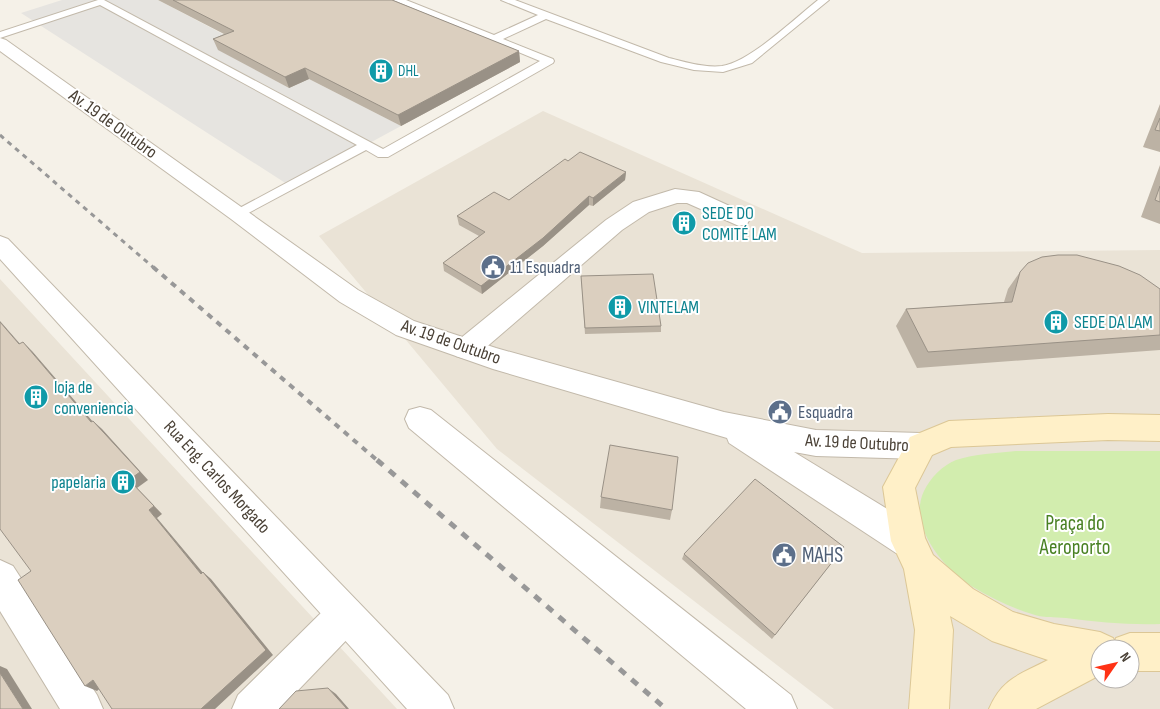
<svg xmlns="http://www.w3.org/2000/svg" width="1160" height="709" font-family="'Sofia Sans Condensed',sans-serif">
<rect width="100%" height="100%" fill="#f5f1e8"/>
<!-- residential -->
<path fill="#eae3d6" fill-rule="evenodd" d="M543,111L862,253L1160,250V709H834L497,449L319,236ZM1100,649H1130V679H1100Z
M0,279L397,709H0Z"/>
<!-- green -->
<path fill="#d2edae" d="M1016,451H1160V624C1128,625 1097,622 1066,618C1055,617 1042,618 1032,614C1012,608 991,598 973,587C945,570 907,526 924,491C930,478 943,465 956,460C975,454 996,453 1016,451Z"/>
<!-- parking -->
<path fill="#e6e4e0" d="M62,0H158L238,42L219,50L289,88L309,79L401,126L290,186L21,13Z"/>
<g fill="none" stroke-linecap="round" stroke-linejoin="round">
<defs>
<path id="service" d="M98,0H104L383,149L540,61L393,0H406L494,35L538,15L501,0H515L669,58C685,62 705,68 722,66C750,62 795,18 818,0H829L752,63L723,72L694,70L661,62L546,19L503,39L553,59L554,61L553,63L388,157H378L366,150L239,218L234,217L232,214L234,211L357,145L100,5L0,38V32Z"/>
<path id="minor" d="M675,189L699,192L747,214L750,219L747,224L739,226L687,203H677L649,212L622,230L476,356L466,359L456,356L452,349L456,342L606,220L633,202Z
M420,407L431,410L791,695L797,709H746L409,428L405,419L409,410Z
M0,560L13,566L97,695L103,709H60L0,611Z
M345,597L358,602L363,615L358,628L280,709H232L238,695L332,602Z"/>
<path id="tertiary" d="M0,38L6,40L358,290L414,321L496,348L724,412L816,430L921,433L932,437L936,446L932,455L921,459L816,456L794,452L920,529L925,541L920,553L908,557L896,553L729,443L727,438L493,369L396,335L340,302L231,219L0,51Z
M0,236L8,239L448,695L454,709H407L0,259Z"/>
<path id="secondary" d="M1108,414L1160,415V441L1108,440L951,447L932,455L915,488L925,538L933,555L973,589L1013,612L1054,624L1100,632L1113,638L1115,642L1116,638L1130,633H1160V671H1130V649H1100V675L1036,709H989C1002,678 1021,674 1048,660L992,641L950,616L953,630L949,709H909L915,630L904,569L891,541L883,487L910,437L949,421Z"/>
</defs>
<!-- service casing -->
<use href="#service" stroke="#c2b9aa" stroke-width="2"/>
<!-- minor casing -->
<use href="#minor" stroke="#c2b9aa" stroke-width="2"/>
<!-- tertiary casing -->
<use href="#tertiary" stroke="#c2b9aa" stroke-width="2"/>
<!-- secondary casing -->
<use href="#secondary" stroke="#dcc796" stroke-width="2"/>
<!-- service -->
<use href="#service" fill="#fff" fill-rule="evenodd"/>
<!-- minor -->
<use href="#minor" fill="#fff" fill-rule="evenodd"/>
<!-- tertiary -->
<use href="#tertiary" fill="#fff" fill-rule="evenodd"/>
<!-- secondary -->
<use href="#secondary" fill="#fff0c8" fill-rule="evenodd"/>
<!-- rail-far2 -->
<path stroke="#989898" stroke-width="3" stroke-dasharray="5 5" stroke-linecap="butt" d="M0,135L154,268"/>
<!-- rail-far1 -->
<path stroke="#989898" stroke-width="4" stroke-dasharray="6 6" stroke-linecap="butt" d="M153,267L378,461"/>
<!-- rail -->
<path stroke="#989898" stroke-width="5" stroke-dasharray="8 8" stroke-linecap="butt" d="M377,460L666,709"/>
</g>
<!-- wall -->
<path fill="#bcb2a4" d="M158,0H392L519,51L520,62L401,126L309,79L289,88L218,50L213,39L224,34Z
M1160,104V152L1143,147Z
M568,161L626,172L625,180L593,206L589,205L543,246L482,294L444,271L443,263L479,236L459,225L457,216L509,200Z
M1160,165V224L1141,217Z
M1020,272L1160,289V350L917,368L896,326L906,309L1004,302L1008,289Z
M581,276L661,326V332L585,334Z
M601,497L672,510L670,520L600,508Z
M844,547L772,639L682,559L684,554Z"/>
<!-- shaded-wall -->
<path fill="#999186" d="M519,51L520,62L401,126L398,115Z
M305,68L309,79L289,88L285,77Z
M626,172L625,180L593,206V198Z
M589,196V205L543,246L482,294L481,286Z
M0,321L28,353L19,344L0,322Z
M23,342L32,351L100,430L91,422Z
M93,421L102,429L148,480L137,488L162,514L157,518L209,580L201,574L149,510L129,480Z
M203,572L211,579L273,655L215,709H201Z
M0,666L7,669L32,709H23L0,673Z
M93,680L105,684L97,691L85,686Z
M328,688L336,694L349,709H347Z"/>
<!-- building -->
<path fill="#dbcfbf" stroke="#999186" d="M173,0H392L519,51L398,115L305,68L285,77L213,39L234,31Z
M1160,118V131L1155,130Z
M580,152L626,172L593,198L589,196L543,238L481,286L443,263L485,232L457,216L494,192L509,200L565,159L568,161Z
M1160,186V202L1155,200Z
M1058,255H1077L1119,266L1140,275L1160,289V335L928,352L906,309L1012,302L1020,272L1028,263L1042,257Z
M653,274L661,326L585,328L581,276Z
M0,322L19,344L23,342L91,422L93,421L140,472L129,480L154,506L149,510L201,574L203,572L266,650L201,709H112L93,680L85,686L18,580L31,571L0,529Z
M610,445L678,457L672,510L601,497Z
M755,479L844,547L775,635L684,554Z
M0,673L23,709H0Z
M328,688L347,709H279L296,691Z"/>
<!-- icons -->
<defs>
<symbol id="building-disc" viewBox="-11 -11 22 22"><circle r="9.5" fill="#0f9aa8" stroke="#fff"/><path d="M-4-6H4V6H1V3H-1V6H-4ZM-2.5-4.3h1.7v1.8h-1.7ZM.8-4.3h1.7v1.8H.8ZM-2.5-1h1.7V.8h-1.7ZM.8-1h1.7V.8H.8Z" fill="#fff"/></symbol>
<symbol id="civic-disc" viewBox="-11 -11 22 22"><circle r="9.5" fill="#5c6f8a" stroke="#fff"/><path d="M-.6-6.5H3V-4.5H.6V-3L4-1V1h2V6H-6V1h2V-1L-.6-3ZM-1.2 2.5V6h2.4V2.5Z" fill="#fff"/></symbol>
</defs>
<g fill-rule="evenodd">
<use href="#building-disc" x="367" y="57" width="28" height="28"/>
<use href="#building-disc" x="670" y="209" width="28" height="28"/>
<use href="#civic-disc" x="479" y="253" width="28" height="28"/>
<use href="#building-disc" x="606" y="293" width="28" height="28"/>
<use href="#building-disc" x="1042" y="308" width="28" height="28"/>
<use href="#building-disc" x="22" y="383" width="28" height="28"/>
<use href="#civic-disc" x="766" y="398" width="28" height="28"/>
<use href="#building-disc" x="109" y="468" width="28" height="28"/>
<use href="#civic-disc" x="770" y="541" width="28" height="28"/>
</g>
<g text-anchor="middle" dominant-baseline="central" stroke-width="4" stroke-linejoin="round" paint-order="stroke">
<!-- far-culture labels -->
<g font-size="15" fill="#0d838f" stroke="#fff" text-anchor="start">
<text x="398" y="71">DHL</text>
</g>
<!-- street labels -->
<g font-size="18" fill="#4a4136" stroke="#fff">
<text transform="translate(113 124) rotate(36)">Av. 19 de Outubro</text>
<text transform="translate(451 342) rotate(19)">Av. 19 de Outubro</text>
<text transform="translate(857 443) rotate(3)">Av. 19 de Outubro</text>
<text transform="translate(217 477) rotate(47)">Rua Eng. Carlos Morgado</text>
</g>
<!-- culture labels -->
<g font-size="18" fill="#0d838f" stroke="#fff" text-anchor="start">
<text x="702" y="213">SEDE DO<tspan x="702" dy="21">COMITÉ LAM</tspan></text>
<text x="638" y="307">VINTELAM</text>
<text x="1074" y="322">SEDE DA LAM</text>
<text x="54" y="387">loja de<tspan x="54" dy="21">conveniencia</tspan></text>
<text x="106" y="482" text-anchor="end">papelaria</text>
</g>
<!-- service labels -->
<g font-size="18" fill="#4e5e75" stroke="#fff" text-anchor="start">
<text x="510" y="267">11 Esquadra</text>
<text x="798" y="412">Esquadra</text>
</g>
<!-- near-park labels -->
<g font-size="21" fill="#498123" stroke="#fff">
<text x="1075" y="523">Praça do<tspan x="1075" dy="24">Aeroporto</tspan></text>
</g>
<!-- near-service labels -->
<g font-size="21" fill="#4e5e75" stroke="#fff" text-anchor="start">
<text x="802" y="555">MAHS</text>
</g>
</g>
<!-- north arrow -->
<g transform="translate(1115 664) rotate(56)"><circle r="24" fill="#ffffff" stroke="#b7b3af"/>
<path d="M0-4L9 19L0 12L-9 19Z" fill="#ff3215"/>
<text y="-8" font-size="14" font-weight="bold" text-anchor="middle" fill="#4a4136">N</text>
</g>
</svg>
